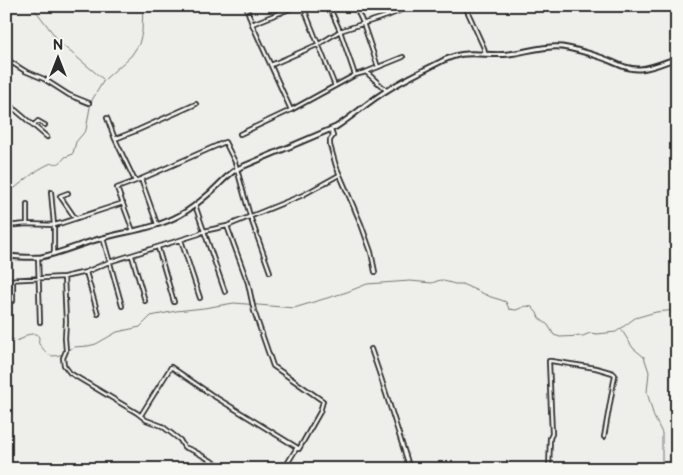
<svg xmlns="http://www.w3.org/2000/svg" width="683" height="475" font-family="'Balsamiq Sans',sans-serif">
<rect width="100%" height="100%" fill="#eeeeea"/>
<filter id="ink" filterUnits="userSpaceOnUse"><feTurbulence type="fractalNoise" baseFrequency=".02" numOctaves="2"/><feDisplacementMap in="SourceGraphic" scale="10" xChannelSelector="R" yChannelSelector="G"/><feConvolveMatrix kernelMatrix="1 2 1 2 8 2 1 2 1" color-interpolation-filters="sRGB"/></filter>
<g filter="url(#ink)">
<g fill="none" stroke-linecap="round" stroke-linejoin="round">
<!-- stream -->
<path stroke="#757573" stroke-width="1" d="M34,6L36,11L61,44L103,79
M6,194C21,185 33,171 49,164C57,161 57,168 65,157L71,155L73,153L76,142L86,130L90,107L92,100L104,80L131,56L139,44L142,32L143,6
M621,329L633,348L644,357L649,372L647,392L654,417L662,433V463
M6,340L10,338L16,341L24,338L26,335C29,335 38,331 39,338C39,340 38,342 39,344C48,354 48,359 63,354
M66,351L74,347L88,346L96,344L117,332L140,327L151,316L176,311L204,308L234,303L294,308L347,292L367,284L410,281L432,283L440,280L455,284H462L491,297L501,300L506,302L509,309L516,310L526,306L532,307L537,313L539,318L548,325L554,335L560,337L583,336L590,333L597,334L616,332L635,318L656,312L677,310"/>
<defs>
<path id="minor" d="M246,6L252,24L291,110
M277,6L281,13
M303,6L335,86
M329,6L340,31L355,75
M355,6L363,23L378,67
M382,6L387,16
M465,6L484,48L485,54
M252,24L297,6
M6,59L25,71L44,79L69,95L89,103
M271,65L319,44L340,31L387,16L411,6
M6,72L11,62
M366,72L386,90
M6,102L47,137
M107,118L115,139L135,181
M33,126L38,121L45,125
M331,130L333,136L330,140V145L336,166L361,224L371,252L375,272
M240,134L291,110L355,75L366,72L403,57
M115,139L138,130L196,104
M6,167L9,166
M141,179L157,224
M51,192L54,225V254
M68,193L60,196L75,218
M27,204V224
M195,205L225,292
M6,226L27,224L54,225L62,223L123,203
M227,226L248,283L254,311L273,366L323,401L320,412L299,449H296L284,469
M133,231L117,188L141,179L225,142L235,162L250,216L270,272
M103,238L122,306
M181,240L200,298
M158,248L174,302
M132,256L145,301
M38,257L40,322
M86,272L98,314
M64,277L66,321L65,338L66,351L63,358L64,365L70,373L137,413L146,420L162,426L180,440L184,447L194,451L226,469
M6,280L64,277L86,272L109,262L199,234L204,231L227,226L303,195L339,175
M13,280V301
M371,349L381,378L410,469
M141,415L171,367L212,395L298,448
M549,469L550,438L552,434L549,361H551L596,368L613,373L615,375L604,437"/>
<path id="tertiary" d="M6,256C17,257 30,258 41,257C62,253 82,243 103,238C129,231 157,228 180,215C191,209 202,200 211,192C220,184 227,175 237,169L336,127C353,116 368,102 386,91C404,79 425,70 444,60C451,57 459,54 466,54C481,53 495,56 509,54C526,52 545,45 562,47C575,49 588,53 600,57C613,61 625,70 640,69C653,68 665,62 677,58"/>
</defs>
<!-- minor casing -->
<use href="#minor" stroke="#2b2b2b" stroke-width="6"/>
<!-- tertiary casing -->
<use href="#tertiary" stroke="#2b2b2b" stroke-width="7"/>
<!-- minor -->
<use href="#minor" stroke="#f6f6f2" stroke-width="2.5"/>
<!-- tertiary -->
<use href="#tertiary" stroke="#f6f6f2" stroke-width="3"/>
</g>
</g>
<!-- margin -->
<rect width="683" height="475" fill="none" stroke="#f6f6f2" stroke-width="25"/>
<rect x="12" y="12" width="658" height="450" fill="none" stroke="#2b2b2b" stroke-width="2" filter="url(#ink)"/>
<!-- north arrow -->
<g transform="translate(58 58)" stroke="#f6f6f2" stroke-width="4" paint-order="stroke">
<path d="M0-4L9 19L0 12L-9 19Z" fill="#2b2b2b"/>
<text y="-8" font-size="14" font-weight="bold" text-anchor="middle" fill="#2b2b2b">N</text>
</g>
</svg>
